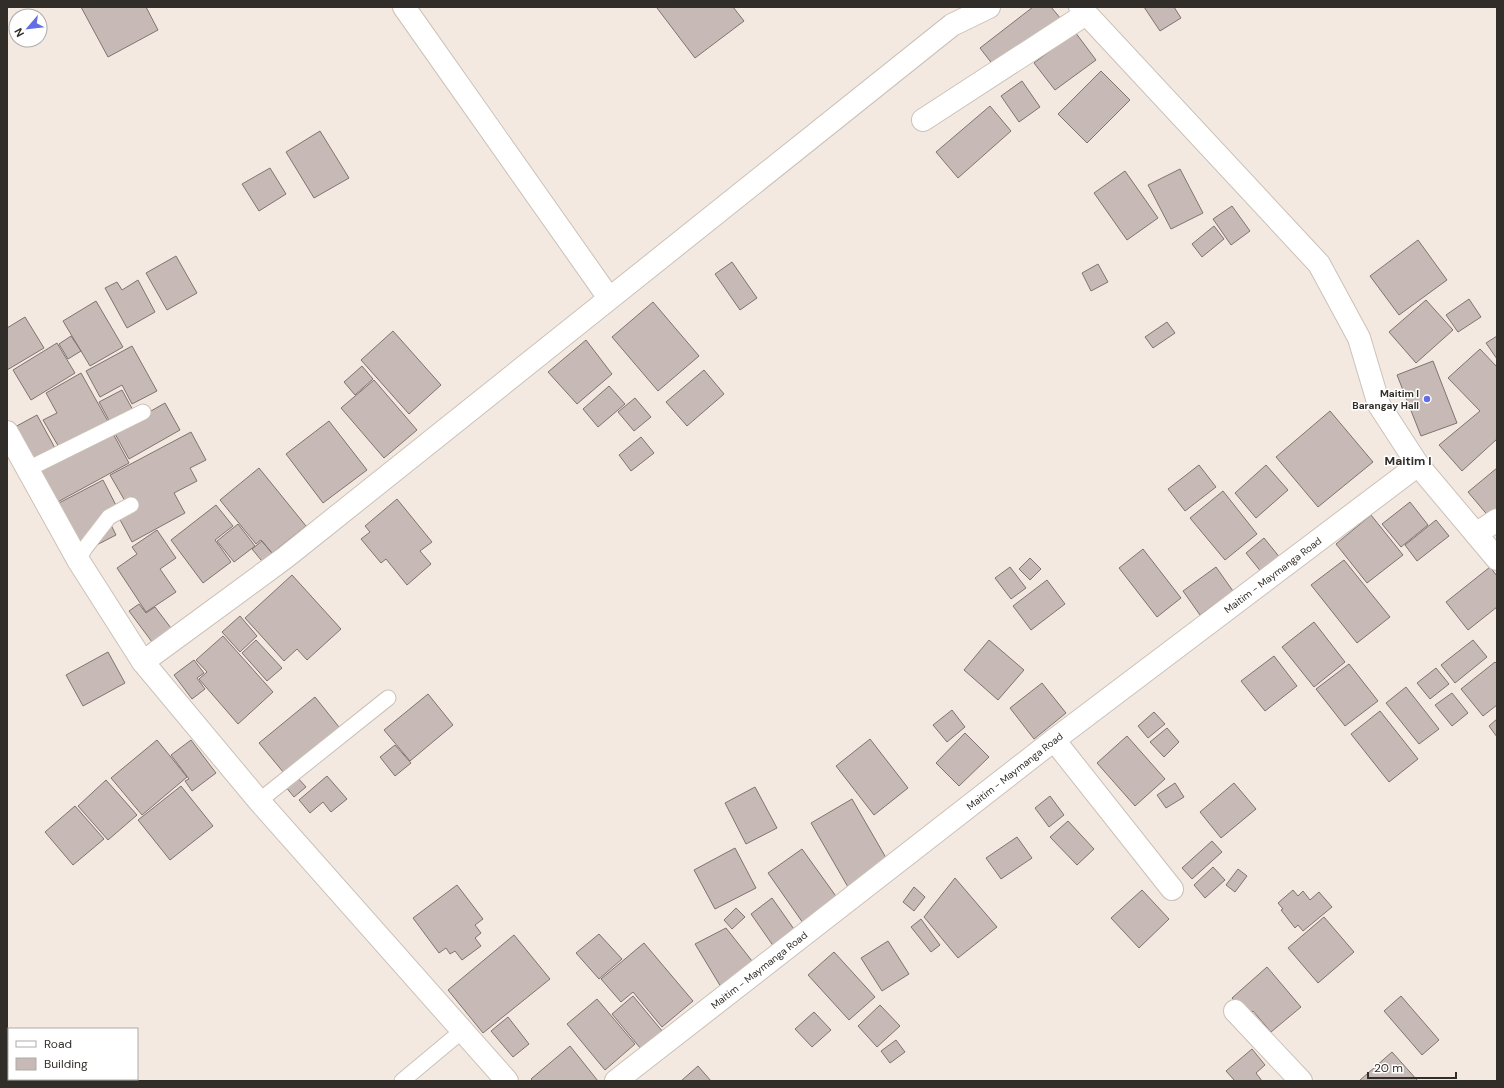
<svg xmlns="http://www.w3.org/2000/svg" width="1504" height="1088" font-family="'DM Sans',sans-serif">
<rect width="100%" height="100%" fill="#f3e9e0"/>
<!-- building -->
<path fill="#c7b9b5" stroke="#807470" d="M81,7H146L158,30L108,57Z
M659,7H733L744,21L695,58L657,8Z
M1033,7H1051L1061,19L997,70L980,48Z
M1144,7H1174L1181,18L1160,31Z
M1075,32L1096,60L1055,90L1034,63Z
M1101,71L1130,100L1087,143L1058,114Z
M1022,81L1040,107L1019,122L1001,96Z
M990,106L1011,131L958,178L936,152Z
M320,131L349,178L314,198L286,152Z
M270,168L286,194L259,211L242,184Z
M1180,169L1203,213L1171,229L1148,185Z
M1125,171L1158,218L1127,240L1094,193Z
M1232,206L1250,231L1231,245L1213,219Z
M1214,226L1224,239L1202,257L1192,244Z
M1418,240L1447,280L1399,315L1370,276Z
M176,256L197,293L167,310L146,273Z
M732,262L757,298L740,310L715,274Z
M1098,264L1108,282L1091,291L1082,273Z
M138,280L155,312L127,328L105,288L117,282L122,290Z
M1469,299L1481,317L1458,332L1446,315Z
M1426,300L1453,330L1416,363L1389,332Z
M96,301L123,347L90,366L63,321Z
M653,302L699,356L658,391L612,337Z
M25,317L44,348L7,370V328Z
M1167,322L1175,333L1153,348L1145,337Z
M393,331L441,385L409,414L361,360Z
M71,336L81,351L68,359L59,344Z
M1497,336V359L1486,343Z
M586,340L612,374L577,404L548,372Z
M57,343L75,373L31,400L13,370Z
M132,346L157,391L132,404L122,385L100,397L86,371Z
M1480,349L1497,367V439L1462,471L1439,445L1480,411L1448,378Z
M1433,361L1457,423L1421,436L1397,375Z
M362,366L373,379L355,395L344,382Z
M704,370L724,394L687,426L666,402Z
M81,373L110,425L60,449L43,420L57,413L46,393Z
M374,380L417,430L384,458L341,408Z
M609,386L625,404L598,427L583,409Z
M122,390L134,412L111,424L99,402Z
M635,398L651,417L634,431L618,412Z
M165,403L180,430L129,459L114,432Z
M1330,411L1373,462L1318,507L1276,457Z
M37,415L55,448L31,461L13,428Z
M329,421L367,470L323,503L286,454Z
M110,428L129,463L54,504L35,469Z
M191,432L206,460L190,468L197,481L174,493L185,513L132,542L118,516L137,506L133,497L125,501L110,475Z
M641,437L654,453L631,471L619,455Z
M1199,465L1216,487L1185,511L1168,489Z
M1266,465L1288,490L1256,518L1235,493Z
M259,468L306,526L272,553L261,540L256,544L220,500Z
M1497,468V512L1490,518L1468,492Z
M103,480L120,513L108,519L116,535L85,551L59,503Z
M1223,491L1257,534L1225,560L1190,518Z
M397,499L432,542L420,551L431,564L407,585L386,559L381,563L361,539L370,532L365,526Z
M1410,502L1428,525L1401,547L1382,524Z
M216,505L233,526L215,540L231,562L203,583L171,540Z
M1371,515L1403,555L1367,583L1336,544Z
M1436,520L1449,536L1417,561L1405,545Z
M238,524L255,546L234,562L217,541Z
M157,530L176,558L160,569L176,592L146,612L117,568L137,554L132,547Z
M1264,538L1281,559L1262,573L1246,553Z
M262,541L275,557L266,566L252,549Z
M1143,549L1181,598L1157,617L1119,568Z
M1030,558L1041,569L1030,580L1019,569Z
M1344,560L1390,617L1357,643L1311,585Z
M1010,567L1026,588L1011,599L995,578Z
M1216,567L1233,591L1200,615L1183,591Z
M1490,567L1497,576V607L1468,630L1446,602Z
M292,575L341,629L307,660L297,649L284,661L245,618Z
M1047,580L1065,604L1031,630L1013,606Z
M139,604L146,613L155,607L174,632L155,646L129,611Z
M240,616L257,636L240,652L222,632Z
M1314,622L1345,662L1314,687L1282,647Z
M223,636L273,692L238,724L199,679L207,672L196,660Z
M256,640L282,668L267,681L242,653Z
M989,640L1024,670L998,700L964,670Z
M1473,640L1487,657L1455,683L1441,665Z
M108,652L125,683L83,706L66,675Z
M1274,656L1297,686L1265,711L1241,681Z
M194,660L204,673L197,678L205,689L192,699L174,675Z
M1495,662L1497,664V705L1483,716L1461,689Z
M1349,664L1378,701L1345,726L1316,689Z
M1436,668L1449,684L1430,699L1417,683Z
M1042,683L1066,713L1034,739L1010,708Z
M1406,687L1439,729L1419,744L1386,703Z
M1452,693L1468,713L1452,726L1435,705Z
M428,694L453,725L410,761L384,730Z
M315,697L339,727L284,773L259,743Z
M952,710L965,727L947,742L933,725Z
M1380,711L1418,759L1389,782L1351,734Z
M1154,712L1165,724L1148,738L1138,726Z
M1497,719V737L1489,726Z
M1167,728L1179,742L1164,757L1150,742Z
M965,733L989,757L959,786L936,763Z
M1127,736L1165,779L1135,806L1097,763Z
M870,739L908,788L874,815L836,766Z
M157,740L187,777L142,815L111,778Z
M191,740L216,773L192,791L185,781L189,779L171,755Z
M395,745L411,763L395,776L380,757Z
M327,776L347,799L331,812L323,802L310,813L299,800Z
M297,777L306,787L294,797L285,786Z
M106,780L137,815L108,840L78,806Z
M1175,783L1184,797L1166,808L1157,795Z
M1234,783L1256,809L1221,838L1200,812Z
M181,786L213,826L170,860L138,820Z
M755,787L777,828L746,844L725,803Z
M1050,796L1064,815L1049,827L1035,808Z
M852,799L889,863L848,887L811,823Z
M75,806L104,839L73,865L45,832Z
M1068,821L1094,849L1077,865L1050,837Z
M1017,837L1032,858L1001,879L986,858Z
M1212,841L1222,852L1192,879L1182,868Z
M735,848L756,888L715,909L694,870Z
M802,849L838,899L803,923L768,873Z
M1213,867L1225,880L1205,898L1194,885Z
M1238,869L1247,876L1235,892L1226,885Z
M955,878L997,927L958,958L924,917Z
M457,885L483,919L475,925L481,933L475,938L481,946L462,960L455,951L450,954L446,948L439,953L413,918Z
M914,887L925,897L914,911L903,902Z
M1142,890L1169,919L1139,948L1111,918Z
M1293,890L1298,896L1303,891L1310,900L1319,892L1332,907L1303,931L1298,925L1295,928L1281,910L1283,909L1278,903Z
M772,898L796,932L774,947L751,914Z
M736,908L745,917L732,929L724,920Z
M1324,917L1354,952L1318,983L1288,948Z
M921,919L940,945L931,952L911,927Z
M726,928L756,966L721,987L695,944Z
M599,934L622,959L599,979L576,953Z
M514,935L550,979L483,1033L448,990Z
M888,941L909,974L882,991L861,958Z
M644,943L693,1001L662,1027L633,992L621,1002L601,979Z
M834,952L875,997L849,1020L808,975Z
M1267,967L1301,1007L1271,1032L1253,1011L1247,1016L1232,998Z
M633,996L668,1038L646,1055L612,1014Z
M1401,996L1439,1040L1422,1055L1384,1011Z
M597,999L635,1044L605,1070L567,1024Z
M880,1005L900,1026L877,1047L858,1026Z
M814,1012L831,1030L812,1047L795,1029Z
M508,1017L529,1044L513,1057L491,1031Z
M896,1040L905,1052L890,1063L881,1051Z
M570,1046L598,1081H533L531,1079Z
M1252,1049L1265,1065L1256,1073L1262,1081H1235L1226,1071Z
M1392,1052L1418,1081H1359Z
M698,1066L711,1081H681Z"/>
<g fill="none" stroke-linecap="round" stroke-linejoin="round">
<defs>
<path id="lane" d="M28,469L143,412
M78,560L85,548L109,517L131,505
M259,801L388,698
M402,1081L462,1031"/>
<g id="street">
<path d="M404,7L609,298"/>
<path d="M1080,7L1319,264L1359,338L1379,405L1418,465L1497,559"/>
<path d="M923,120L1086,14"/>
<path d="M7,432L78,560L143,662L259,801L507,1081"/>
<path d="M1476,534L1497,520"/>
<path d="M143,662L286,557L952,25L989,7"/>
<path d="M1054,740L1172,889"/>
<path d="M1235,1011L1301,1081"/>
<path id="s1" d="M616,1081L1054,740L1418,465"/>
</g>
</defs>
<!-- lane casing -->
<use href="#lane" stroke="#cbc1b8" stroke-width="17"/>
<!-- street casing -->
<use href="#street" stroke="#cbc1b8" stroke-width="24"/>
<!-- lane -->
<use href="#lane" stroke="#fff" stroke-width="15"/>
<!-- street -->
<use href="#street" stroke="#fff" stroke-width="22"/>
</g>
<!-- markers -->
<circle fill="#636de5" stroke="#fff" stroke-width="1.5" cx="1427" cy="399" r="4"/>
<g text-anchor="middle" dominant-baseline="central" stroke-width="3" stroke-linejoin="round" paint-order="stroke">
<!-- poi labels -->
<g font-size="10" font-weight="bold" fill="#312e2a" stroke="#fff" text-anchor="end">
<text x="1419" y="393">Maitim I<tspan x="1419" dy="12">Barangay Hall</tspan></text>
</g>
<!-- street labels -->
<g font-size="10" fill="#312e2a" stroke="#fff">
<text stroke="none"><textPath href="#s1" startOffset="829">Maitim - Maymanga Road</textPath></text>
<text stroke="none"><textPath href="#s1" startOffset="505">Maitim - Maymanga Road</textPath></text>
<text stroke="none"><textPath href="#s1" startOffset="181">Maitim - Maymanga Road</textPath></text>
</g>
<!-- quarter labels -->
<g font-size="12" font-weight="bold" fill="#312e2a" stroke="#fff">
<text x="1408" y="461">Maitim I</text>
</g>
</g>
<!-- border -->
<rect width="1504" height="1088" fill="none" stroke="#312e2a" stroke-width="16"/>
<!-- legend -->
<rect x="8" y="1028" width="130" height="52" fill="#ffffff" stroke="#adabaa"/>
<rect x="16" y="1041" width="20" height="6" fill="#ffffff" stroke="#adabaa"/>
<text x="44" y="1048" font-size="12" fill="#312e2a">Road</text>
<rect x="16" y="1058" width="20" height="12" fill="#c7b9b5" stroke="#adabaa"/>
<text x="44" y="1068" font-size="12" fill="#312e2a">Building</text>
<!-- north arrow -->
<g transform="translate(28 28) rotate(242)"><circle r="19" fill="#ffffff" stroke="#adabaa"/>
<path d="M0-3L7 15L0 10L-7 15Z" fill="#636de5"/>
<text y="-6" font-size="11" font-weight="bold" text-anchor="middle" fill="#312e2a">N</text>
</g>
<!-- scale -->
<path d="M1368 1072v6h88v-6" fill="none" stroke="#312e2a" stroke-width="2"/>
<text x="1374" y="1072" font-size="12" fill="#312e2a" stroke="#ffffff" stroke-width="3" paint-order="stroke">20 m</text>
</svg>
